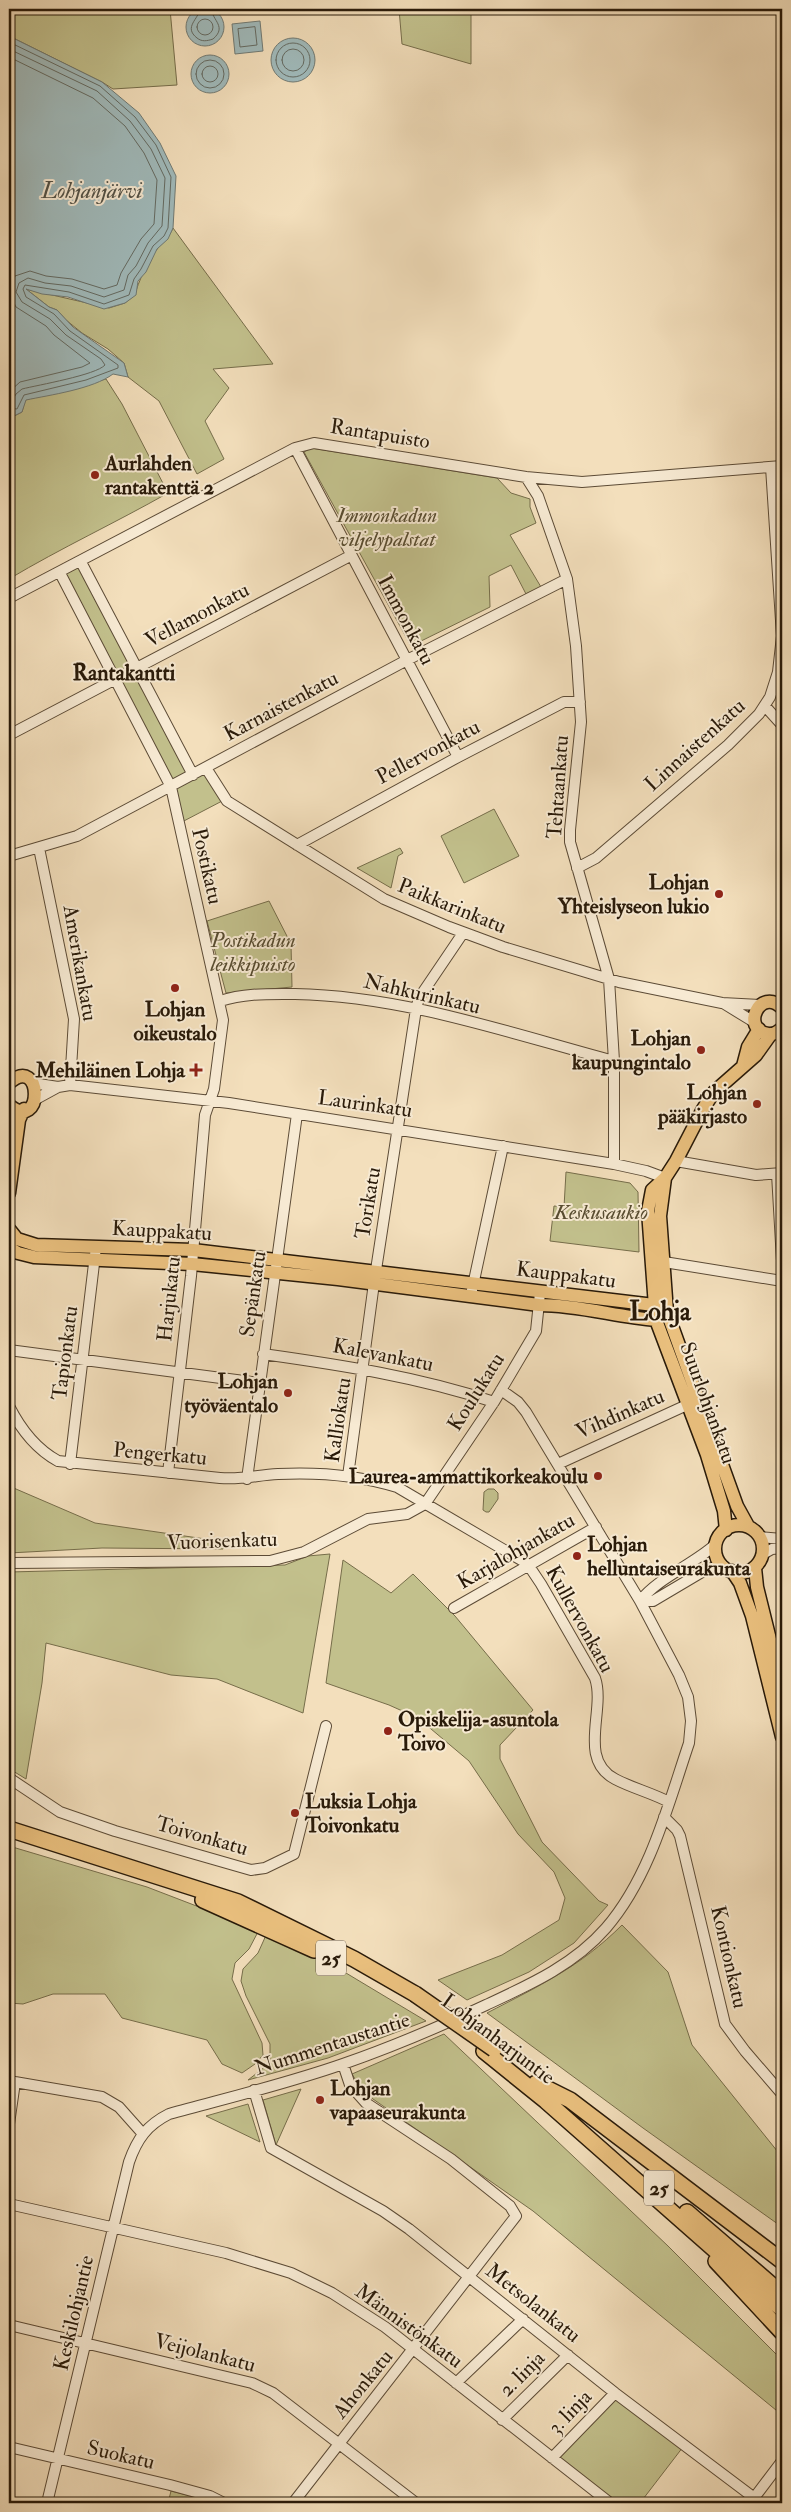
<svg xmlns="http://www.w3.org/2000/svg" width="791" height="2512" font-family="'IM FELL Double Pica',serif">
<rect width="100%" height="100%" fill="#f3dfbc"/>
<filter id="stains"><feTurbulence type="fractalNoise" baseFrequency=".004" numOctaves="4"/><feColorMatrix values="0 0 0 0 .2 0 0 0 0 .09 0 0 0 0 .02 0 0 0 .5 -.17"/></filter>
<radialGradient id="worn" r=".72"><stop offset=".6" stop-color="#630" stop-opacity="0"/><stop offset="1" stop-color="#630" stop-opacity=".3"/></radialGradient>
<!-- green -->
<path fill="#c2c08c" stroke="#766d4a" d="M9,9H170L177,85L113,89L102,82L9,36Z
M399,9H471V64L402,44Z
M173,228L273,364L213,369L229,388L205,421L224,459L197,474L159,401L128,377L124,363L108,349L82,333L66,320L57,310L49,307L26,289L109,308L125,303L135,295C137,284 150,257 158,248C164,241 169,237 173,228Z
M106,379L122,404L168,493C115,523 61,548 9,579V412L14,416L22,412L25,400Z
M311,448L497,478L511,493L530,499V507L536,523L510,535L541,587L526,594L511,565L489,576L490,607L411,646L304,452Z
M80,565L189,773L172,782L63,574Z
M205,771L224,800L180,823L174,788Z
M494,809L519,856L464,883L441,836Z
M400,848L403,853L398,856L391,888L357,868Z
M269,901L291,944L292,987L226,993L207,921Z
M566,1172L630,1183L638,1192L639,1252L550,1241L554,1206L564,1207Z
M9,1486L95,1523L226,1542L223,1549L102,1548L9,1553Z
M488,1489H494L498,1493V1499L489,1512H486L483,1510L484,1492Z
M330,1554L303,1713L217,1679L171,1675L46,1643L42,1683L26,1779L13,1771L9,1707V1572L285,1565L308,1556Z
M343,1560L391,1593L413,1574L455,1616L533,1710L500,1745V1759L542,1842L599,1901L608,1905L574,1943L529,1972L467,2000L438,1980L502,1955L559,1920L565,1898L554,1872L518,1834L469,1761L418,1718L389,1705L326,1683Z
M9,1846L147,1887L259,1930L249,1949L235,1963L232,1979L262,2043L263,2055L255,2064L242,2073L222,2064L207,2040L122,2018L105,1994H53L23,2004L9,2003Z
M622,1925L668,1972L692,2045L782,2157V2227L643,2128L487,2013C539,1986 580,1967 622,1925Z
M267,1933L316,1955L426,2021L328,2058L248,2080L270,2063V2044L246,1996L241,1981L243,1969L258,1953Z
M444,2034L668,2246L782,2360V2415L533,2211L363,2092L352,2074Z
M301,2089L276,2145L263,2100Z
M248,2104L260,2142L206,2116Z
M617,2398L683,2447L640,2503H617L558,2456Z
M171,2491L211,2501L213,2503H168Z"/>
<!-- water -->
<path fill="#a0babb" stroke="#707a74" d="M186 27a19 19 0 1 1 38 0a19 19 0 1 1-38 0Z
M260,21L263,51L235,54L232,24Z
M9,36L102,82L139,113L160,143L176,176L173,228L168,239L157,249L146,272L138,281L136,295L125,303L104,309L68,297L42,294L26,289L49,307L57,310L73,327L124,363L128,377L113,374C93,389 50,395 26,400L22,412L14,416L9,412Z
M271 60a22 22 0 1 1 44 0a22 22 0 1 1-44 0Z
M191 74a19 19 0 1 1 38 0a19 19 0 1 1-38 0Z"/>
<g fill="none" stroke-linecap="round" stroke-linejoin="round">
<!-- shore -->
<path stroke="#646a62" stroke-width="1" d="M200,9C199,19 183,27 197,38C202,42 207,41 213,39C227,27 213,21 211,9
M197 27a8 8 0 1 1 16 0a8 8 0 1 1-16 0Z
M255,27L257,45L240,47L238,29Z
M9,42L100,86L135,117L156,145L171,177L168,228L164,236L153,246L141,269L134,279L129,295L104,304L69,292L25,285L23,289L26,297L54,314L70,331L118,365V368L86,380L24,395L17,409L9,408
M276 60a17 17 0 1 1 34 0a17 17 0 1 1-34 0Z
M9,49L97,91L130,121L151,149L165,178L162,226L148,243L136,266L128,275L124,290L104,297L71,286L45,283L28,278L19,283L16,292L22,302L50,319L66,335L101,359L105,365C96,375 38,385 22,389L16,394L12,401L9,402
M282 60a11 11 0 1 1 22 0a11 11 0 1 1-22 0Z
M9,57L93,98L125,126L144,153L157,180L154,224L141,239L121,273L117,285L104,289L72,279L46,276L30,271L15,276L9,288
M196 74a14 14 0 1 1 28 0a14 14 0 1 1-28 0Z
M202 74a8 8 0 1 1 16 0a8 8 0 1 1-16 0Z
M9,293L16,307L46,326L54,335L90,363L82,367L20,382L9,392"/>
<defs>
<path id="minor" d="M295,448L458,757
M526,477L538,496L567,579L576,646L581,722L570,830V842L609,979L614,1061V1164
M81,562L193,775
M60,573L171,787L223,1020L214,1089L205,1115L191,1276L168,1473
M9,598L295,448L314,443L526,477L582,482L782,466
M765,706L782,725
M9,735L350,556
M206,768L227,801L384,899L449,927L503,947L619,982L722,1003L760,1005
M297,845L458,757L564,702H580
M39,848L74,1019L70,1085
M9,856L77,836L407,660L567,579
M577,868L596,858L728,745L759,714L770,697L778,672L782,636L771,467
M220,1001C245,993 269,994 295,994C404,996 509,1033 614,1061
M723,1003L754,1022
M32,1083L58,1087
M36,1099L58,1087L70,1085L229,1103L614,1164L646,1171L665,1178
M676,1161L756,1175L782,1173
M777,1174L782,1261
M664,1262L782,1281
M472,1290L503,1146
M9,1350L259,1383
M263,1354C341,1365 419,1377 494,1402
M9,1406C20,1428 36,1449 58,1461L220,1478C242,1480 257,1475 278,1474C318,1472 358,1475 397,1487L523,1561L529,1566L541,1584L595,1678C606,1710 577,1759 615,1779C632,1788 652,1793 669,1802
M70,1464L96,1247
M558,1464L689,1404
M348,1476L374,1283L416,1009L419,998L463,933
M247,1479L297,1114
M760,1537L782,1539
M763,1554L772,1549L782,1548
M9,1563L270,1561L304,1552L368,1519L407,1514L425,1504L494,1402L536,1331L540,1293
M640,1601C659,1577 693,1565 716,1544
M640,1601H653L707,1569L723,1566
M454,1608L596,1527
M9,1778L60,1812L115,1831L251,1870L265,1868L294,1854L326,1726
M664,1817L677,1830L680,1836L725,2024L745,2051L782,2094
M9,2081L102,2097L119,2107L143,2134
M254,2090L271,2148L383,2211L409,2229L615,2393L761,2503
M9,2124L15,2082
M9,2204L226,2253L291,2273L332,2293L385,2327L610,2503
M9,2325L252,2383L273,2393L416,2503
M456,2383L523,2319
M502,2420L568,2355
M9,2447L170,2485L210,2496L224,2503
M552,2458L615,2393
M751,2502L782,2461
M47,2503L129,2162C137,2139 147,2125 169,2114C227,2098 286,2084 343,2064C392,2047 439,2027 486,2005C529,1985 574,1965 606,1928C650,1877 668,1805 689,1743L691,1721L688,1697L679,1675L640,1601L526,1412L518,1402L501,1390
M293,2503L516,2216L510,2206L451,2159L366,2103L350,2085L343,2064"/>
<path id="major" d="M782,1008C760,986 740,1029 768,1034C774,1035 778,1032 782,1028
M743,1066L748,1047L759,1029
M9,1083C43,1053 44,1134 9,1105
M665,1178L660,1216L667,1312L737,1506L748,1526
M9,1193L19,1120L24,1109
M9,1229L17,1239L36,1245L193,1250L654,1305L667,1312
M9,1248L18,1253L34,1257L192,1264L338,1279L539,1305C579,1305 617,1317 656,1320L667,1312
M715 1549a24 24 0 1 1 48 0a24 24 0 1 1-48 0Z
M726,1530L724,1511L707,1455L656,1320L648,1211L652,1190L665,1178L676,1161L703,1109L714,1092L756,1055L771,1034
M755,1568L757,1587L782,1688
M732,1571L740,1583L752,1616L782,1737"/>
<path id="highway" d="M9,1829L238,1902L354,1959L415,1994
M203,1900L314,1950
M484,2051L546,2101L782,2309
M536,2083L570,2100L782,2261
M687,2212L782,2294
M716,2261L782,2332"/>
</defs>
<!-- minor casing -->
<use href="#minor" stroke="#5c4b36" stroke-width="12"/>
<!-- major casing -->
<use href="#major" stroke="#291a09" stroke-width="15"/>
<!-- highway casing -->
<use href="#highway" stroke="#291a09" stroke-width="18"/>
<!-- minor -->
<use href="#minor" stroke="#f7ead3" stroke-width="10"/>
<!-- major -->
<use href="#major" stroke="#eac07e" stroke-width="12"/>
<!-- highway -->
<use href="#highway" stroke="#eac07e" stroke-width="15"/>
<defs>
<path id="highway-bridge" d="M415,1994L494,2049"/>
</defs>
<!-- highway-bridge casing -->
<use href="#highway-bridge" stroke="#291a09" stroke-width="18" stroke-linecap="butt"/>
<!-- highway-bridge -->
<use href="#highway-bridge" stroke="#eac07e" stroke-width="15"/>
</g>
<!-- markers -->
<g fill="#8f2418" stroke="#f7ead3" stroke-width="2">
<circle cx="95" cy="475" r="5"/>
<circle cx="719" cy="894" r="5"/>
<circle cx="175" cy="988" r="5"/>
<circle cx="701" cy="1050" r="5"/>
<path d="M193.5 1062.5h5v5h5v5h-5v5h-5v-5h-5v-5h5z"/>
<circle cx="757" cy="1104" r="5"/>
<circle cx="288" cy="1393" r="5"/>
<circle cx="598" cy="1476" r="5"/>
<circle cx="577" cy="1556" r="5"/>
<circle cx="388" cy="1731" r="5"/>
<circle cx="295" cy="1813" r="5"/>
<circle cx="320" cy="2100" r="5"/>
</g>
<g text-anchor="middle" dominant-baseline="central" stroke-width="4" stroke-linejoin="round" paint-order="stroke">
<!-- shield labels -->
<g fill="#f7ead3" stroke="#675846" stroke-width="1">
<rect x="316" y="1940.5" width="30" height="35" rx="4"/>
<rect x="644" y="2170.5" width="30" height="35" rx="4"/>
</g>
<g font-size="20" font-weight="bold" fill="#291a09">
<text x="331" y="1958">25</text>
<text x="659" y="2188">25</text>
</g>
<!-- street labels -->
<g font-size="21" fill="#291a09" stroke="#f7ead3">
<text transform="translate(380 434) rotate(9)">Rantapuisto</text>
<text transform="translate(197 615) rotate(-28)">Vellamonkatu</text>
<text transform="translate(406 620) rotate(62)">Immonkatu</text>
<text transform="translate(281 706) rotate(-28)">Karnaistenkatu</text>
<text transform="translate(695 745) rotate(-42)">Linnaistenkatu</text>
<text transform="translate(428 752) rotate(-28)">Pellervonkatu</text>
<text transform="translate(558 787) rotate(-86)">Tehtaankatu</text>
<text transform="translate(207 866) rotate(77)">Postikatu</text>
<text transform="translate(452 906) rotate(22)">Paikkarinkatu</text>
<text transform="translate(80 963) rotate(80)">Amerikankatu</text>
<text transform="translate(422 994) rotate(13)">Nahkurinkatu</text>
<text transform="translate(365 1104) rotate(8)">Laurinkatu</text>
<text transform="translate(368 1203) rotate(-81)">Torikatu</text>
<text transform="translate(162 1231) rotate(3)">Kauppakatu</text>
<text transform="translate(566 1275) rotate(7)">Kauppakatu</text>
<text transform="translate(253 1294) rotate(-82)">Sepänkatu</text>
<text transform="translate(169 1299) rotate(-84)">Harjukatu</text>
<text transform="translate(65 1353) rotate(-83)">Tapionkatu</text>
<text transform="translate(383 1355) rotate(11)">Kalevankatu</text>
<text transform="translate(476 1392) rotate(-58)">Koulukatu</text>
<text transform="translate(708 1403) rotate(70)">Suurlohjankatu</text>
<text transform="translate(620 1414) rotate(-24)">Vihdinkatu</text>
<text transform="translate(338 1420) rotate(-82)">Kalliokatu</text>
<text transform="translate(160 1454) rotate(5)">Pengerkatu</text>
<text transform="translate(222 1541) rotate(-2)">Vuorisenkatu</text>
<text transform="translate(516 1551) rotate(-30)">Karjalohjankatu</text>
<text transform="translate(580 1619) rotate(61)">Kullervonkatu</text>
<text transform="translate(202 1836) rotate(16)">Toivonkatu</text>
<text transform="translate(729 1957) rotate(77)">Kontionkatu</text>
<text transform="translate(498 2039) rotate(37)">Lohjanharjuntie</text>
<text transform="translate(332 2044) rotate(-18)">Nummentaustantie</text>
<text transform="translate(533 2303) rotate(38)">Metsolankatu</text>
<text transform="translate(74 2313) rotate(-77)">Keskilohjantie</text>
<text transform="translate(409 2326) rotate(36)">Männistönkatu</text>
<text transform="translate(205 2353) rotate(14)">Veijolankatu</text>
<text transform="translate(522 2374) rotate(-45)">2. linja</text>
<text transform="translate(363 2384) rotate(-51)">Ahonkatu</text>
<text transform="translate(570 2412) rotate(-46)">3. linja</text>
<text transform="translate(121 2455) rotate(13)">Suokatu</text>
</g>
<!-- poi labels -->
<g font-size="21" font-weight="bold" fill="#291a09" stroke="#f7ead3" text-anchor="end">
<text x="105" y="463" text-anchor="start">Aurlahden<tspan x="105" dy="24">rantakenttä 2</tspan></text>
<text x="709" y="882">Lohjan<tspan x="709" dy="24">Yhteislyseon lukio</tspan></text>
<text x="175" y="1009" text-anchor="middle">Lohjan<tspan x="175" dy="24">oikeustalo</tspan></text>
<text x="691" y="1038">Lohjan<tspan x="691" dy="24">kaupungintalo</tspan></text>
<text x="185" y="1070">Mehiläinen Lohja</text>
<text x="747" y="1092">Lohjan<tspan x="747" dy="24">pääkirjasto</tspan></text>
<text x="278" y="1381">Lohjan<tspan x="278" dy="24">työväentalo</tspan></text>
<text x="588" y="1476">Laurea-ammattikorkeakoulu</text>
<text x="587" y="1544" text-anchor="start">Lohjan<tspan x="587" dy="24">helluntaiseurakunta</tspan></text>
<text x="398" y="1719" text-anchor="start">Opiskelija-asuntola<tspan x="398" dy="24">Toivo</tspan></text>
<text x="305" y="1801" text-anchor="start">Luksia Lohja<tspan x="305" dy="24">Toivonkatu</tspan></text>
<text x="330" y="2088" text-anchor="start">Lohjan<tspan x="330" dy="24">vapaaseurakunta</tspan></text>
</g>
<!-- park labels -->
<g font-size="21" font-style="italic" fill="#574c30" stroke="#f7ead3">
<text x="387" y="515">Immonkadun<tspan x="387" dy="24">viljelypalstat</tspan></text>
<text x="253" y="940">Postikadun<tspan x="253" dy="24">leikkipuisto</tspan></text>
<text x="601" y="1212">Keskusaukio</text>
</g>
<!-- water labels -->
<g font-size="22" font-style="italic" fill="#535247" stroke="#f7ead3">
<text x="92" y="191">Lohjanjärvi</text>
</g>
<!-- neighbourhood labels -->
<g font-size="22" font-weight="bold" fill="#291a09" stroke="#f7ead3">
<text x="124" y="673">Rantakantti</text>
</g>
<!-- district labels -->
<g font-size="26" font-weight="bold" fill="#291a09" stroke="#f7ead3">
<text x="660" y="1312">Lohja</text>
</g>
</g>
<!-- margin -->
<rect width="791" height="2512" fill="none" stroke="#f3dfbc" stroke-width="30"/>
<rect x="10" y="10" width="771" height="2492" fill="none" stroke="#291a09" stroke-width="2.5"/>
<rect x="15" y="15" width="761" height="2482" fill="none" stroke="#291a09"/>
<rect width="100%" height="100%" filter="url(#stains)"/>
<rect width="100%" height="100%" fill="url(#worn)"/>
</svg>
